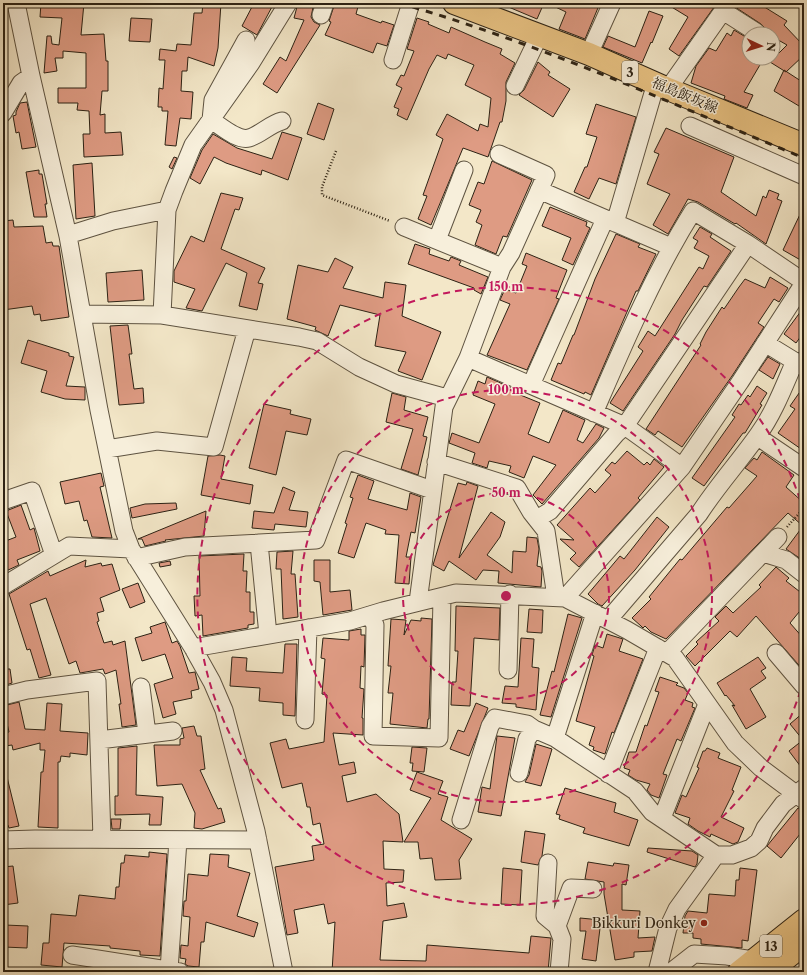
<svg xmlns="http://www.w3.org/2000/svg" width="807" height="975" font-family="'Libre Caslon Text','Noto Serif JP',serif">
<rect width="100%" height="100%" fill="#f3e7c8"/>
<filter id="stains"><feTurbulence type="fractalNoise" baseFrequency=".005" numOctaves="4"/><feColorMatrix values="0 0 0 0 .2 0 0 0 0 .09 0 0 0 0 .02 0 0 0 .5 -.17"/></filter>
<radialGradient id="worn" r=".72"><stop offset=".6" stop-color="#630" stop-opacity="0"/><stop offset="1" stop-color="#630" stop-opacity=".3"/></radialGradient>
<!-- building -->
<path fill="#de9b83" stroke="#2c2214" d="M41,3H84L81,35L104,34L106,61H108V91H102L100,115L105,114V133L121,132L123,155L84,157L83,134H90L89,111L77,110L78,103H58V88H86V53L63,51V58H55L57,71L44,73L47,36H51L52,44L59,45L62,18L40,17Z
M203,3H221L218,48L214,66L188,57L187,71H182L181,91L193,92L191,119L180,118L176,146L165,145L168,111H162V107H158L159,88L163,89L165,60H159L160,49L176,51L177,44L191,45L194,13H202Z
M254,3H274L257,35L242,26Z
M298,3H314L311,17L314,22L320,25L277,93L263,84L280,57L286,61L304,20L294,18Z
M335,3H359L356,14L381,23L382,21L394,25L387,46L377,43L373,53L325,35L331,22L329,21Z
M499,3H544L537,19Z
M547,3H600L585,39L559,29L566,12Z
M665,3H717L679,56L669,49L688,17Z
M729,3H758L787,21L784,25L804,46V55L786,72L770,62L787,45L773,37V34L766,33L765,28L761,24Z
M649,11L663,16L652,43L651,42L642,63L603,47L608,36L635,47Z
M131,18L152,19L150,42L129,41Z
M417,18L429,22L428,24L449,33L451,27L485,42L502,49L500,54L515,63L506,82V101L502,122H500L488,157L463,148L431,225L418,219L427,196L423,195L443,139L436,135L447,114L478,131L480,124L488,127L491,98L465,85L474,65L448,54L446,59L437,55L429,69L407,120L397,115L399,109L394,107L402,88L396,85L401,75L404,76L414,51L407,49Z
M734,30L749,39V58H764L744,92L753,95L747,108L724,99L725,96L691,83L696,66L709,48L716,51L727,33L731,36Z
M538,62L550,72L548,75L570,89L553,117L519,95L524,90Z
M784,70L804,83V109L774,91Z
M27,102L36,147L22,149L19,132L16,133L13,116L16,115V112L20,103Z
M318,103L334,109L324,140L307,134Z
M596,104L636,117L616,184L599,178L589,199L574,192L585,167H587L597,137L586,134Z
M666,128L734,157L721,192L756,216L763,196L766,198L769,190L779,194L777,199L782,201L766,244L736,223L735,224L698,202L688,199L668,234L653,225L670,194L647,184L659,154L654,152Z
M282,132L302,138L288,180L262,170L261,175L226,163L214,157L200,184L190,178L202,150L213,134L237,148L272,159Z
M174,157L177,158L172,169L169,167Z
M492,161L532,180L507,237L503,236L496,254L475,245L482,225L476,222L481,210L469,205L478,182L484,184Z
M92,163L95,216L76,219L73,165Z
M39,170V174H42L47,204H45L47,217H34L26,172Z
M221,193L243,198L239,210L235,209L221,249L265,268L258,283L263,284L257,310L239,306L247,273L226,263L202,311L186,308L195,289L174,282V271L191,236L204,242Z
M804,206V262L783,250Z
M550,207L587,222L586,226L590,228L573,265L562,260L571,238L542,226Z
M13,220L14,227L43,226L46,243L52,242L53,246H59L69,317L41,321L40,314L34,315L32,306L3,310V221Z
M700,227L712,234L710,237L731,251L707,287L704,286L682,320L675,334L623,411L610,403L643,351L638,347L648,331L655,336L699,267L703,269L709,256L694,248L698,241L693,238Z
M616,234L640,244L638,247L656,254L638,291H636L591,395L585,392L584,394L551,380L558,363L561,364L573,335H574L595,279Z
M415,244L430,249L429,254L449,261L451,257L461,261L459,265L488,277L481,294L474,290V288L408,264Z
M526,253L567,270L556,298L559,299L527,370L487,355L510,304L500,300L505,289L516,293L527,266L522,264Z
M335,258L353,267L343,288L383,298L385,282L406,285L402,316L441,332L422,380L398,371L406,352L375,346L380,315L340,305L328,336L315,330L316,327L287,319L298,265L328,272Z
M142,270L144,300L108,302L106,273Z
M770,277L788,288L779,302L774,299L758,323L764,327L732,376L682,447L658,431L655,435L646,429L701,345L700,344L706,332L722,307L724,309L739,287L745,279L765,288Z
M804,307V332L796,343L784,334Z
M128,325L132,354H129L134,389L143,388L144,403L119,405L110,326Z
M28,340L69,353V356L74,357L66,386L85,387V400L65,399L41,392L47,371L21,363Z
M768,357L780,364L773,379L759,370Z
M487,377L519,391L518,394L540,403L528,434L549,443L563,410L585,420L577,440L583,443L596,424L604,428L599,438L542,504L533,495L556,465L533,456L524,478L509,472L511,466L489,461L487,468L472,463L475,453L449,443L452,433L479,443L495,404L473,395L478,381L485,384Z
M757,386L767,393L760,404L762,405L745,433H743L704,486L692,478L735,417L732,415L739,404L741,405L748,395L750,397Z
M804,386V451L778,433L795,409L790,406Z
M392,393L406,397L404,410L428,417L423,436L427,437L418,475L401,469L413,429L386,422Z
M264,404L291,410L290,414L311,419L307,435L286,431L276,475L249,468Z
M627,451L644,465L647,462L650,465L654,459L664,467L638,498L640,500L579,567L570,559L576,553L560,539L574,540L557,525L590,488L595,493L611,475L605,470L612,462L615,464Z
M762,452L794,475L786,487L804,503V561L786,549L803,526L788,513L666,639L651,632L645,626L643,628L641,626L632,618L651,599L649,597L680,559L682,560L727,507L729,508L757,476L745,468L754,458L757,460Z
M220,455L225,456L221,479L253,485L250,504L201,495L208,456Z
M101,473L104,486L100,487L112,538L92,537L87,520L84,521L79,501L65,504L60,482Z
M358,475L374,481L368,499L407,510L410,493L421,497L415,533L411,532L406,557H411L409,584L395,583L399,535L385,534L386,530L366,523L354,558L338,553L347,524L345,523L353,498L350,497Z
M467,482L478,486L459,558L491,512L505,522L500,537L487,555L512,573L513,551L526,552L527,537L537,538L539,549L537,566L541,567L542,571L541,587L498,583L499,571L483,570L476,580L449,561L444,571L433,565L458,483L466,485Z
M283,487L295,492L289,510L308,512L306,527L275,524L274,530L252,528L254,511L274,513Z
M176,503L177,509L132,518L130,508L145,504Z
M21,505L30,530L34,528L40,551L17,560L19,565L6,571L3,564V542L16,537L6,511Z
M206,511L204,536L165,540L166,541L145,546L142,539H138Z
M657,517L669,527L635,570L602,606L598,604L588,594L620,556L624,559Z
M293,551L291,574H295L298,617L283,619L281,569H276L277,552Z
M244,554L243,571H247L246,592H250V612H254V624L248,625V628L203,636L202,615L195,616L194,596H200L199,556Z
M86,560L85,567L101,563L102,566L112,564L120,590L100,598L104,611L97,613L99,621L97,622L104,643L112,641L113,645L125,641L136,725L122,727L119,704H121L116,670L105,674L103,669L80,673L76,661L69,664L46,598L30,604L51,675L39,678L30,649L27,650L9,594L48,571L50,576Z
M314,560H330V592L350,590L352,610L323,615L320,582L314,581Z
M170,561L171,565L160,567L159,563Z
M776,567L789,578L786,581L804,595V606L790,623L804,639V671L756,616L737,637L730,631L695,666L686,656L698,644L696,642L719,621L715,617L726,606L733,613L761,587L759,585Z
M138,583L145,602L130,608L122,589Z
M456,606L500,608L499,640L474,638L470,706L451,705L452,682H456L458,651H455Z
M529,609L543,610L542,633L527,632Z
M568,614L582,618L551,717L540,715L552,671L554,672Z
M421,618L432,619L429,719H428L427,728L390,724L393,693H388L391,666H388L391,619L406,620L404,635L411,620L421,621Z
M165,622L172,643L177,641L180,646L189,673L195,672L199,689L191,691L192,698L173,702L176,714L163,718L154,684L173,678L165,654L142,661L135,638L152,633L150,627Z
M361,629V635H365L364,667L361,666L360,688L364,689L362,718H363V735L333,733L339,765L354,762L356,773L342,776L347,802L376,794L399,814L403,842L383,841L384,869L404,870L403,882L386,883L387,906L404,903L407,917L383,921L380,960L426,961L427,945L529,953L531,936L551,938L548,972H332L335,922L328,924L324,904L294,910L298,933L287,935L275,867L314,860L312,846L324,844L320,823L313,825L310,807H307L302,783L282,788L270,743L286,739L289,749L324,742L327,695L322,694L325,659L321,658L323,638L349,640V631Z
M607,634L623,639L619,651L643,659L614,733L612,732L605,754L593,750L594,747L589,745L595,727L576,721L594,656L592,655L595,645L603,648Z
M521,638L534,639L532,667L539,668L536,710L516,707V704L502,703L505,686L518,687Z
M285,644H297L295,716L283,715V703L259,701L260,688L230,686L232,657L247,658L246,671L283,673Z
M758,657L766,668L761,671L766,678L750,689L766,717L746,729L732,705L735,706L726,695L725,696L717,683Z
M3,669H10L12,683L3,686Z
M660,677L678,683L676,685L684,688L688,693L685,700L693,703L692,707L695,708L681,741L677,739L663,774L667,775L659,798L651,795L647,790L650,784L636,780L628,775L630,770L624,768L629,752H636L645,725L647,726L659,692L655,691Z
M19,702L25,729L45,730L47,703L62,704L60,731L88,733L87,755L70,753V757L61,756L60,762H58V828L38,827L41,772H43L45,750H40V743L13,750L12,745L5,746L3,733L9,732L3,706Z
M476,703L488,708L469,756L450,749L458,730L464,732Z
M804,712V771L789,751L803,740L790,724Z
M194,726L197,736H201L205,769L200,770L218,809L221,808L225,822L202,829L194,828L195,813L182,784L157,786L154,745H180V739L184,738L182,728Z
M497,736L515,738L501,816L478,812L482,787L490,789Z
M536,744L552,749L541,786L525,782L529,775Z
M137,746L136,795L163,797L161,825H149L150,814L115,815V796H118V748Z
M412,747L427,748L424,772L412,771L413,763H410Z
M707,748L720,753L718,758L741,767L732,790L734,791L721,817L744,828L738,842L733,844L711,834L710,837L698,831L688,824L690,818L675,813L682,795L686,797L699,768L697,767L703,751H705Z
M417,772L443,781L438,794L448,797L441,820L472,839L459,860L461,879L435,880L432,858L420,859L418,842H404L431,798L410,790Z
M7,777L19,826L9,828L8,825L3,826V778Z
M565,788L616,803L614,812L638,820L629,846L583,833L585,828L559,819L560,815L556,814Z
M798,808L804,810V829L781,858L767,846Z
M111,819H121L120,829H112Z
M525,831L545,834L542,856L538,865L521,862Z
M648,848L692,851L698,855L697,864L695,867L647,852Z
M149,852L167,854L160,956L140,955V951L110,948V946L64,943L62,967L41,965L43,943H49L51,914L76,916L79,895L115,899L116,887H119L121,863H124L125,855L149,857Z
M210,854L229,855L228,867L250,873L237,916L258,923L254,937L206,922L204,942H201L199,967L188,966L185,964L186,959L180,958L181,945L188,946L190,917L183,916L184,901H186L188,874L208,876Z
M588,862L613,866L614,863L629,865L626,885L622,884V910L640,911L638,938L655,937L652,951L634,952V957L615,960L604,894V882L585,879Z
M13,866L18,903L3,905V867Z
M503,868L522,870L520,905L501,904Z
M740,868L757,870L748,941L742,940V948L701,944V939L693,938V933H683L685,916L688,911L707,913L709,894L735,896L736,880H739Z
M580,918L601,920L596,961L582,959L586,931H580Z
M5,925L28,926L27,948L4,947Z"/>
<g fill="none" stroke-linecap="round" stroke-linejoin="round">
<defs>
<path id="minor" d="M16,3L31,76L68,236L99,410L124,531L131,549L193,648L212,682L224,710L256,831L284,972
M321,15L325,3
M246,40L213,100L211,120C221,126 237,141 249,138C260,135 270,124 282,121
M589,54L612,3
M393,60L411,3
M515,86L540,34
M668,89L723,11L756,32
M3,113L21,83L31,76
M690,126L804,176
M539,190L671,247
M615,223L656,83
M404,227L502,267
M68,235L113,221L167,210
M437,240L464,170
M82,314L162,315L299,337L317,341L359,367L396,384L447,398
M162,315L167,210L174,191L193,145L251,63L288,3
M765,343L804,367
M468,358L625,426L682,467
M531,385L605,219
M594,413C624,344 653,275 693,211L748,244L804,282
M758,437L804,468
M107,449L157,441L214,447L247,329
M436,462L517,488L531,512L546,531L556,597
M3,501L32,491L54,555
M537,519L550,511L616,434L625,426L748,244
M259,543L268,635
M763,553L786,560L804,574
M136,558L185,547L316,540L346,460L432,490
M3,586L69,546L131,549
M565,598L682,467L740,382L804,283
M418,602L444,407L468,358L502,267L511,253L546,175L499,154
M370,615L375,625L373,736L439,738L442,597
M608,620L699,514C717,486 739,462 758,435C774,413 784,386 795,361
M193,648L350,621L383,611L456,593L565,598L627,630L675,658L735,743L761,768L804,800
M667,653L778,537
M776,653L804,686
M508,670L510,594
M141,687L147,734
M3,696L27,690L97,681L102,839
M305,720L308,628
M555,738L595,613
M99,740L173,731
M519,773L527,739L534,729
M608,774L658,648
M662,818L707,704
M461,820L490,726L495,718L527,724L534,729L555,738L635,791L652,812L716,855H732L751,848L759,841L765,828L783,804L804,788
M3,840L35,839L258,840
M548,863L545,916L557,926
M72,955L180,972
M169,970L178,840
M559,972L562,939L557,926L571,888L593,889
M657,972L668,928L677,909L716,855
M671,972L694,954L727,956L753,960"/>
<path id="major" d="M454,3L589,54L668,89L804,145"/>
<path id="highway" d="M739,972L804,920
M769,972L804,944"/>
</defs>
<!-- minor casing -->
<use href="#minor" stroke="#5e5341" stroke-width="19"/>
<!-- major casing -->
<use href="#major" stroke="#2c2214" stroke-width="24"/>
<!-- highway casing -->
<use href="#highway" stroke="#2c2214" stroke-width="24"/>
<!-- path -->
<path stroke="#2c2214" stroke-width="2.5" stroke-dasharray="1 2" stroke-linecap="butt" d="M336,151L322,187V195L390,221
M787,527L804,508"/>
<!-- minor -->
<use href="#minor" stroke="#f7efdb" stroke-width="17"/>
<!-- major -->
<use href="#major" stroke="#eac484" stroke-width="22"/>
<!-- highway -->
<use href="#highway" stroke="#eac484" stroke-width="22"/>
<!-- rail -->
<path stroke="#2c2214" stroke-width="3" stroke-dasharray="7 7" stroke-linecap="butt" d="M399,3C538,43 670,103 804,158"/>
</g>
<!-- distance rings -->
<g fill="none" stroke="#c2185b" stroke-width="2" stroke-dasharray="7 5">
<circle cx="506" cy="596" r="103"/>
<circle cx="506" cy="596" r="206"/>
<path d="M804 679A309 309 0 1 1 804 513"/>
</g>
<!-- markers -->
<circle fill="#8f2418" stroke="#f7efdb" stroke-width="1.5" cx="704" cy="923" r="4"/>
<g text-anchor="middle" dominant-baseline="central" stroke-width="3" stroke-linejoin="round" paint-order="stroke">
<!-- shield labels -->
<g fill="#f7efdb" stroke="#696050" stroke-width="1">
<rect x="622" y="61" width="16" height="22" rx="3"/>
<rect x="760" y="935" width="22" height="22" rx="3"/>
</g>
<g font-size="13" font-weight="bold" fill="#2c2214">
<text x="630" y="72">3</text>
<text x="771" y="946">13</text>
</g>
<!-- street labels -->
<g font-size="14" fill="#2c2214" stroke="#f7efdb">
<text transform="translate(685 95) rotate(23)">福島飯坂線</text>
</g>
<!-- poi labels -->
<g font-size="14" fill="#2c2214" stroke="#f7efdb" text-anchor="end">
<text x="696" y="923">Bikkuri Donkey</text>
</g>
</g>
<circle cx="506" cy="596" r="6" fill="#c2185b" stroke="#f7efdb" stroke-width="2"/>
<g font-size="12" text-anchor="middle" font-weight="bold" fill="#c2185b" stroke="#f7efdb" stroke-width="3" stroke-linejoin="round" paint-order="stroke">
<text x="506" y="291">150 m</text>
<text x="506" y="394">100 m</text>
<text x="506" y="497">50 m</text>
</g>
<!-- margin -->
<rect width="807" height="975" fill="none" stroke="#f3e7c8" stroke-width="16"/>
<rect x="4" y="4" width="799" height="967" fill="none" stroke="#2c2214" stroke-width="2"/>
<rect x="8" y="8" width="791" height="959" fill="none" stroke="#2c2214"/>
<!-- north arrow -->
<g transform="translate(761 46) rotate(94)"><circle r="19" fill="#f7efdb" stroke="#a69d8b"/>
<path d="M0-3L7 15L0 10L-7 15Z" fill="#8f2418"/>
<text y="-6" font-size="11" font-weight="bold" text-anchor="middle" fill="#2c2214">N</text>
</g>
<rect width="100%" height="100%" filter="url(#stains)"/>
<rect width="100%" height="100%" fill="url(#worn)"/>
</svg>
